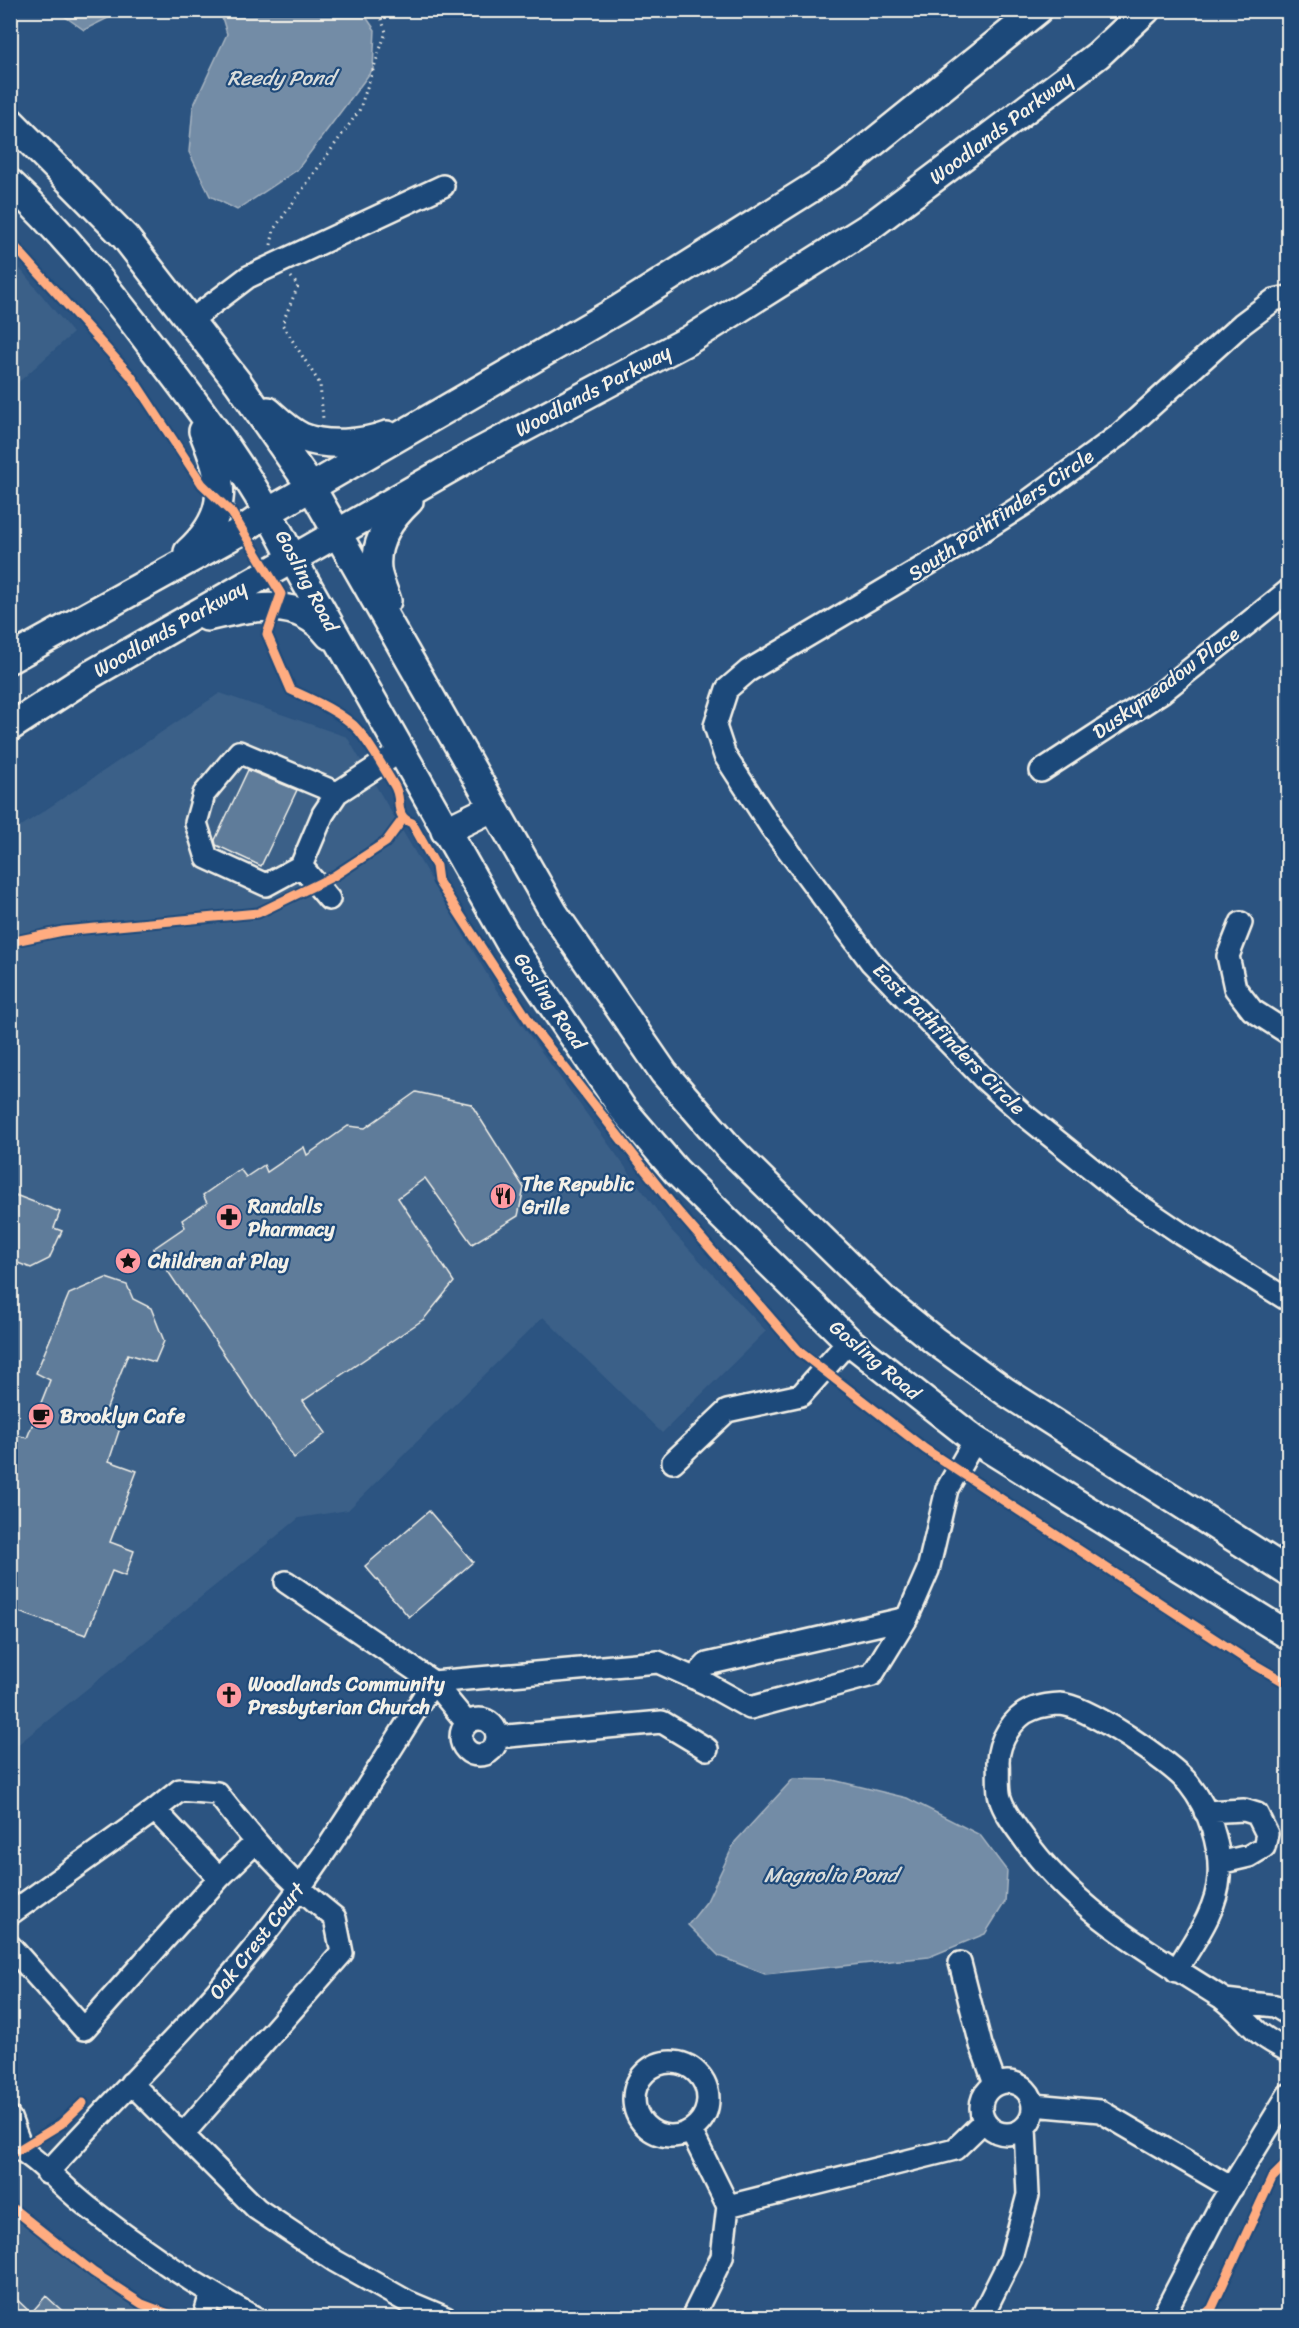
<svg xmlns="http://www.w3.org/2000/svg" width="1299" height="2328" font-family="Sriracha,sans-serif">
<rect width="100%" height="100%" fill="#2c5481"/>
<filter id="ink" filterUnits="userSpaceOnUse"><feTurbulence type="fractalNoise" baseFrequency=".0167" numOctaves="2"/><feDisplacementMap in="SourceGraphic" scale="12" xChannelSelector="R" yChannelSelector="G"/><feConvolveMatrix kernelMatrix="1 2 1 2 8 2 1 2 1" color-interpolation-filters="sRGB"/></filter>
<g filter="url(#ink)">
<!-- built -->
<path fill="#3b6088" d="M11,258L73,333L11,389H10Z
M220,693L347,737L495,988L671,1230L766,1331L662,1433L543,1317L348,1510L299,1518L11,1750V833Z
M10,2209L93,2276L148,2317H11Z"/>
<!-- water -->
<path fill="#738ca6" stroke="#a7b4c0" stroke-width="1.5" d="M57,11H122L84,30Z
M220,11H362L375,30L373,69L297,170L237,210L210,196L189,152L193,107L227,34Z
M793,1779L833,1780L907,1798L980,1835L1007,1871L1005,1902L985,1934L929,1957L765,1974L719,1956L688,1925L707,1901L735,1842Z"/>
<!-- building -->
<path fill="#5e7b9a" stroke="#f4f1e8" stroke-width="1.5" d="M248,770L297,790L261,866L216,845L215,840Z
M416,1092L471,1104L524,1188L518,1216L472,1244L425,1178L398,1198L454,1282L424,1319L303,1401L326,1433L294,1458L153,1249L185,1227L182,1220L207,1203L203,1195L240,1169L246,1177L264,1165L267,1172L304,1147L307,1155L348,1126L365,1128Z
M10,1193L60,1212L54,1228L62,1231L49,1259L31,1268L10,1260Z
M106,1278L127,1285L133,1299L151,1308L164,1341L155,1362L128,1354L103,1418L121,1425L109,1461L137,1471L110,1542L134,1551L125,1576L112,1571L86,1635L10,1609V1433L27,1438L50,1380L36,1373L69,1294Z
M429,1511L473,1562L409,1617L365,1566Z
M10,2293L31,2313L46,2296L70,2318H10Z"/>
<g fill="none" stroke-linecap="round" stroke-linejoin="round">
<defs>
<path id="minor" d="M1288,297L1274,300L1242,324L1119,435L1023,505L957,547L748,671L727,689L715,726L725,756L771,827L871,962L983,1078L1022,1113L1123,1194L1182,1234L1288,1300
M190,321L248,277L443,186
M1041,771L1162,692L1288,591
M301,866L266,885L207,858L196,823L204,794L239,752L337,793
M329,899L301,866L323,814L337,793L401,751
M1241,923L1228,956L1235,988L1252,1010L1288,1033
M673,1462L727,1411L801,1395L849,1341
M286,1582L433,1682L467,1723
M694,1678L707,1664L907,1618
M433,1682L658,1662L707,1684L750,1708L872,1675L907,1618L928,1570L947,1489L975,1440
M461 1737a18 18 0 1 1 36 0a18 18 0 1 1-36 0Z
M497,1737L662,1722L707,1749
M155,1810L180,1790L217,1793C254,1841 287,1880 335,1918L342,1953L184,2133
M1205,1812L1244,1810L1257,1814L1267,1834L1264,1847L1249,1856L1219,1863
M219,1878L255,1843
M10,1914L155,1810L219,1878L84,2029L10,1946
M960,1963L981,2045L995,2084
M1176,1971C1193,1942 1217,1911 1219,1877C1221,1845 1209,1809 1189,1784C1172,1763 1087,1705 1060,1704C1053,1704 1040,1706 1033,1709C1013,1716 998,1742 998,1762C999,1773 997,1788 1000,1798C1004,1812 1015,1826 1023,1837C1074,1910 1148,1951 1222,1998C1235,2007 1246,2021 1258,2032C1267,2040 1278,2045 1288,2051
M1225,2000L1275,2006L1288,2014
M634 2099a37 37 0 1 1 74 0a37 37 0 1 1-74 0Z
M981 2108a26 26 0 1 1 52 0a26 26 0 1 1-52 0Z
M131,2083L257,2209L335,2261L408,2302L446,2318
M1034,2105L1100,2111L1232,2188
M10,2118L22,2150
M691,2131L728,2206L722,2257L692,2318
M10,2143C39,2159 62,2187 88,2207C141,2249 196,2286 256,2318
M47,2173C115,2098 189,2028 253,1949C321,1866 376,1772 433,1682
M728,2206L955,2149L984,2121
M204,2318L211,2293
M981,2318L1011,2258L1028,2195L1025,2127
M1162,2318L1219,2208L1288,2095"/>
<path id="major" d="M10,121L125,237L239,384L311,487L554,913L664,1073L730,1149L883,1299L935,1341L1006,1392L1288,1572
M10,183C64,233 109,290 153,348C205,415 256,483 293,560L510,943L622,1108L676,1171L849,1341L975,1440L1288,1635
M268,411C278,420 289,431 302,437C326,447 363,444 387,435
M188,552C232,512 223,481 203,431
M387,601C384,591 378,579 377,569C374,542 391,518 409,501
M207,617C251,607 298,595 329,635
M10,659L241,531L270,511L619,309L837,172L1038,10
M10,727L90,675L477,453L689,340L872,225L1098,55L1146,10
M445,831L492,808"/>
</defs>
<!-- minor casing -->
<use href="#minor" stroke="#f4f1e8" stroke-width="26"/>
<!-- major casing -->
<use href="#major" stroke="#f4f1e8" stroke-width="32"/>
<!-- path -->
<path stroke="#f4f1e8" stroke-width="3" stroke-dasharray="1.5 4.5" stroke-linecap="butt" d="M271,245L274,229L359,111L386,32L378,10
M291,277L298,286L282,324L320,384L323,419"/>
<!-- minor -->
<use href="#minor" stroke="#1f4a7a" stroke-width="21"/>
<!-- major -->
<use href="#major" stroke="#1f4a7a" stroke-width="27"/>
<defs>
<path id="cycleway" d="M10,241L131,376L202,484L232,513L281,594L267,634L291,690C311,699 345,714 359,731C372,747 383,767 394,785C404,800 392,815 412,823L436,866L438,881L533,1027L675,1208L800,1352L925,1449L1250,1662L1288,1684
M10,942L63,931L258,913L334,876L386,842L403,819
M10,2155L61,2124L83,2103
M10,2206L93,2272L142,2304L179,2318
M1201,2318L1212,2308L1272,2178L1288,2162"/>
</defs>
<!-- cycleway casing -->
<use href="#cycleway" stroke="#1f4a7a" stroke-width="13"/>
<!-- cycleway -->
<use href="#cycleway" stroke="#ffac80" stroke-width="9"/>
</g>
</g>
<!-- icons -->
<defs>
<symbol id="restaurant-disc" viewBox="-11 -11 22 22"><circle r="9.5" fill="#ff9aa2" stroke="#1f4a7a"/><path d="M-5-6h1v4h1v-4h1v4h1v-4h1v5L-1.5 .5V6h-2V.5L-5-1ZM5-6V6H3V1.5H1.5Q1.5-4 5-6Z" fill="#111"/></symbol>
<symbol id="pharmacy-disc" viewBox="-11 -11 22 22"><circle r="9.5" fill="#ff9aa2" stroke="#1f4a7a"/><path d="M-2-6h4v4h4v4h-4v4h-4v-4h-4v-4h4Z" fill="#111"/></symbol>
<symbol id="sight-disc" viewBox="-11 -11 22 22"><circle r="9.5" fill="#ff9aa2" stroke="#1f4a7a"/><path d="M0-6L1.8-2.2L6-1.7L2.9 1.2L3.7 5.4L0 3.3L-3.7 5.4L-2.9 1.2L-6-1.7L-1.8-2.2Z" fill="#111"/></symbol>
<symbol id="cafe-disc" viewBox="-11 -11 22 22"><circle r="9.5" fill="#ff9aa2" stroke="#1f4a7a"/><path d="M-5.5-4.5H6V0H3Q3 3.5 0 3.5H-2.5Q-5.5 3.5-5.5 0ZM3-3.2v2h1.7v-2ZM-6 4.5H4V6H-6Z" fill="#111"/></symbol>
<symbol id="church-disc" viewBox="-11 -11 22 22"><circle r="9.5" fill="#ff9aa2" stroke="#1f4a7a"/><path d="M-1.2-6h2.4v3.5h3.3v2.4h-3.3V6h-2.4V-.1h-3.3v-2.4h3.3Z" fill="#111"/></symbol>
</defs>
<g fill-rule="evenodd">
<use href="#restaurant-disc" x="488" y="1181" width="30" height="30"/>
<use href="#pharmacy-disc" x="214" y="1202" width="30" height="30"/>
<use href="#sight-disc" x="113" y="1246" width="30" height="30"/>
<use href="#cafe-disc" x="26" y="1401" width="30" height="30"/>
<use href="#church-disc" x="214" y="1680" width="30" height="30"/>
</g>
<g text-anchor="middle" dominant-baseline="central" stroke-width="4.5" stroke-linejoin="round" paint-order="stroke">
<!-- street labels -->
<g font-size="20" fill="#f4f1e8" stroke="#1f4a7a">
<text transform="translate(1001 128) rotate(-37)">Woodlands Parkway</text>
<text transform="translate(593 391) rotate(-28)">Woodlands Parkway</text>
<text transform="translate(1001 515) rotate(-34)">South Pathfinders Circle</text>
<text transform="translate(307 581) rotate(62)">Gosling Road</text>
<text transform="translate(170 629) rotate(-30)">Woodlands Parkway</text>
<text transform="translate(1166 683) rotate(-36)">Duskymeadow Place</text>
<text transform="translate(550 1001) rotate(56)">Gosling Road</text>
<text transform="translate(949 1039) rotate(45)">East Pathfinders Circle</text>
<text transform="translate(875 1360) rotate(40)">Gosling Road</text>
<text transform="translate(257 1941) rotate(-52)">Oak Crest Court</text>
</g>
<!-- poi labels -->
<g font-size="20" font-weight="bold" fill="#f4f1e8" stroke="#1f4a7a" text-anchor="start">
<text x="522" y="1184">The Republic<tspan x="522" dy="23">Grille</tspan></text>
<text x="248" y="1206">Randalls<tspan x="248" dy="23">Pharmacy</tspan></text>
<text x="148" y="1261">Children at Play</text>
<text x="60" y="1416">Brooklyn Cafe</text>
<text x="248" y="1684">Woodlands Community<tspan x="248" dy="23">Presbyterian Church</tspan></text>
</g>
<!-- water labels -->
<g font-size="21" font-style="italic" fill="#dadddb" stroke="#1f4a7a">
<text x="281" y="78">Reedy Pond</text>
<text x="831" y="1875">Magnolia Pond</text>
</g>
</g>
<!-- margin -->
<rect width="1299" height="2328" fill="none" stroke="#1f4a7a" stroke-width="36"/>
<rect x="18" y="18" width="1263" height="2292" fill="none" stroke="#f4f1e8" stroke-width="2" filter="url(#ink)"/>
</svg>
